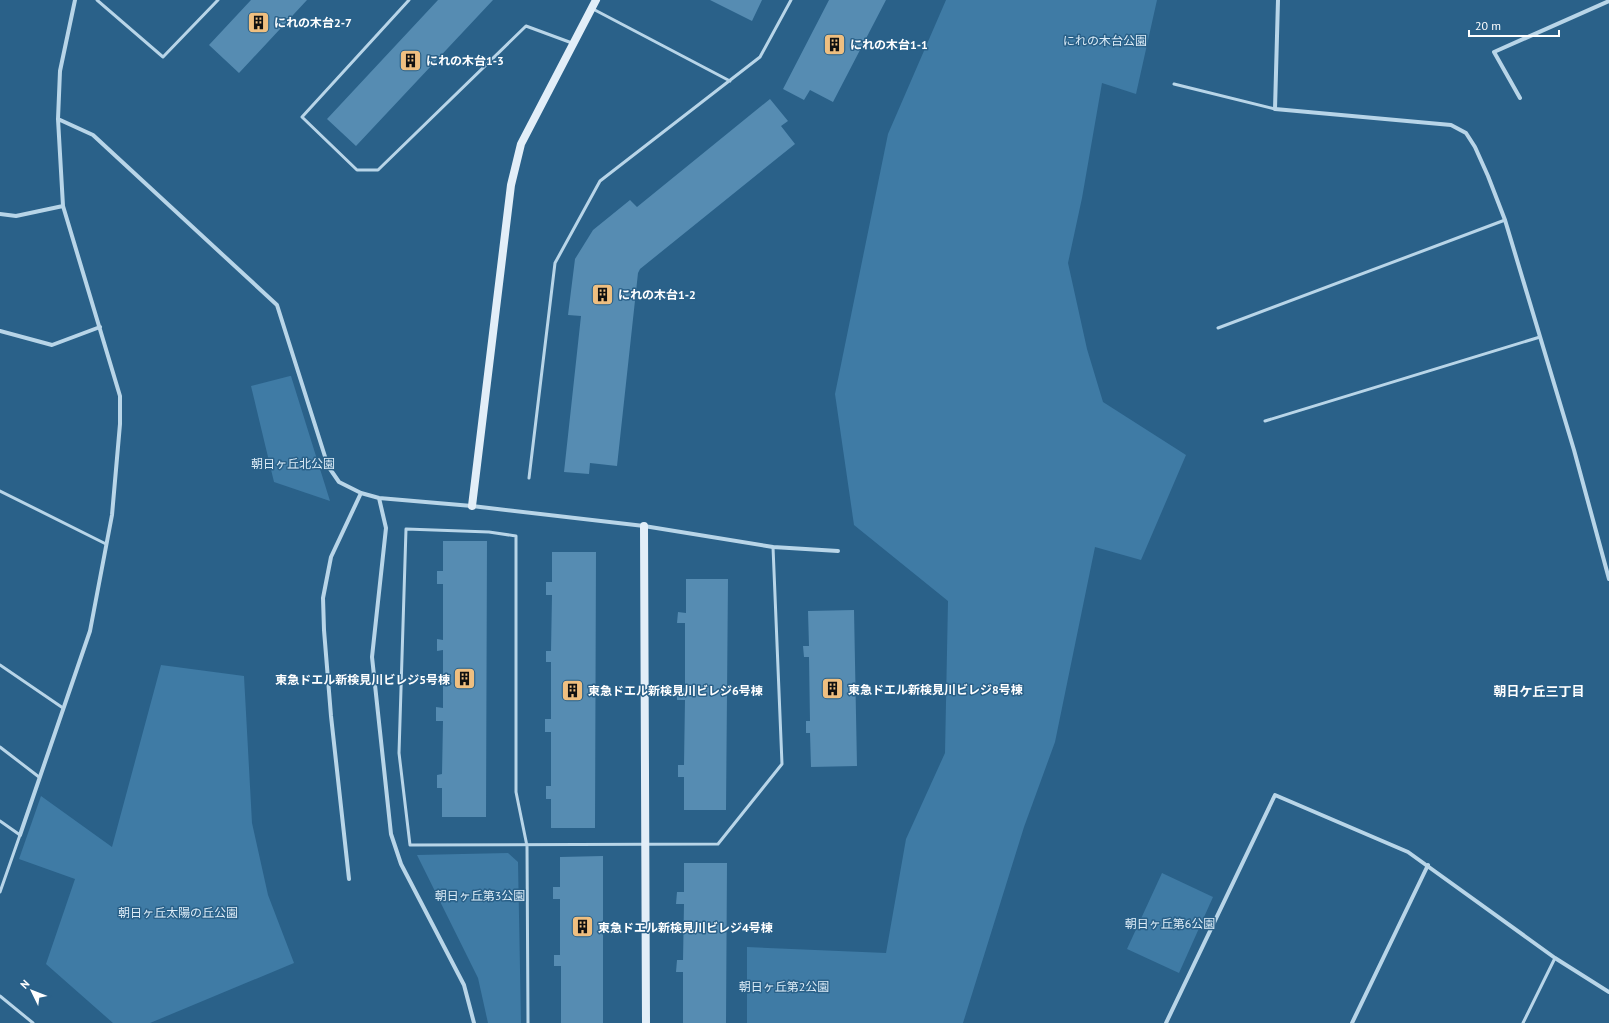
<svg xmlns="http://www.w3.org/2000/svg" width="1609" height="1023" font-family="'PT Sans','Noto Sans JP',sans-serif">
<rect width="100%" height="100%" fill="#2a6189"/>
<!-- green -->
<path fill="#3f7ba5" d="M946,0H1157L1136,94L1102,83L1082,198L1068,263L1087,349L1103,402L1186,455L1141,560L1095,547L1055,742L1024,827L963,1023H747V947L886,953L906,839L945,753L948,601L854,525L835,394L888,134Z
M290,376H291L330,501L274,482L251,386Z
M161,665L244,676L252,823L268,895L294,963L150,1023H113L46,964L75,879L19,859L41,796L112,847Z
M508,853L518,862L521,1023H488L478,978L417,855Z
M1162,873L1213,897L1179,973L1127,949Z"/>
<!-- building -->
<path fill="#568cb2" d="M251,0H307L239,73L209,45Z
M438,0H493L356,146L327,119Z
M710,0H762L752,21Z
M829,0H886L833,102L810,90L804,100L783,89Z
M770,99L788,121L781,126L795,144L640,269L638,273L617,466L590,463L589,474L564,472L581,316L568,315L575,259L593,230L630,200L637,207Z
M443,541H487L486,817H442V788H437V775L442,774L443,721H436V707L443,708V650L437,651V639L443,640V584H437V571H443Z
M552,552H596L595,828H551V799H546V786H551V732H545V719H551V662H546V651H551L552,595H546V582H552Z
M686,579H728L726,810H684V777H678V765H684L685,700H677V688H685V623H677L678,612L686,613Z
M854,610L857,766L811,767L810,733H806V721H810L809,657H804L803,646H809L808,611Z
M603,856V1023H561V966H554V955H560V899H553V887H560V857Z
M684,863H727L726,1023H683V972H676L677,960H683L684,904H676L677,892H684Z"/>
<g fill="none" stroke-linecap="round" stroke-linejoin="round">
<!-- lane -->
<path stroke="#b8d5e8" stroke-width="3" d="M97,0L163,57L218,0
M409,0L302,117L357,170H378L526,26L572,43
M593,9L730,81
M1174,84L1275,109
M1218,328L1505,220
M1265,421L1540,337
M529,478L555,263L600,181L760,57L791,0
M0,491L106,544
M0,665L63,708
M0,747L39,777
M0,821L20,835L0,892
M0,996L33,1023
M528,1023L527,846L516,792V536L489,532L406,529L399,753L410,845L718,844L782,764L773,547
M1523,1023L1555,958"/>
<!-- street -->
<path stroke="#b8d5e8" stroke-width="4" d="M1278,0L1275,109L1451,125L1466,133L1475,147L1488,176L1505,220L1574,450L1609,579
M1520,98L1494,52L1609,1
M58,119L93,135L277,305L328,466L339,482L361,493L379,498L472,506L644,526L773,547L838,551
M0,214L16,216L63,206
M0,331L52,345L100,327
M379,498L386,528L372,657L391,834L401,864L464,985L474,1023
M20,835L90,631L112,515L120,424V396L63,206L58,119L60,71L75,0
M349,879L331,716L324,630L323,598L331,557L361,493
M1166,1023L1275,795L1408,852L1555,958L1609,992
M1352,1023L1428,865"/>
<!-- secondary -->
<path stroke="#e2eef8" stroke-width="8" d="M472,506L511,185L521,144L596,0
M644,526L646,1023"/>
</g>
<!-- icons -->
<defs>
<symbol id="building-square" viewBox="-11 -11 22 22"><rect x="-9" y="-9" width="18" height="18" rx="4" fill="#efbf80" stroke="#2a6189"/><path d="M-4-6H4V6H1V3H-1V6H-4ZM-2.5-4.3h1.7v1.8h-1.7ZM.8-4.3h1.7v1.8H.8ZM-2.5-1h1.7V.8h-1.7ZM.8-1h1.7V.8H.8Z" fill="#111"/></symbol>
</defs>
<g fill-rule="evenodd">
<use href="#building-square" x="246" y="10" width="25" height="25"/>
<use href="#building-square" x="822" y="32" width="25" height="25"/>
<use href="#building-square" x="398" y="48" width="25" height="25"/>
<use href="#building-square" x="590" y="282" width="25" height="25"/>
<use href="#building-square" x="452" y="666" width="25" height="25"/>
<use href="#building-square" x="820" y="676" width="25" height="25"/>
<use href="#building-square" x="560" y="678" width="25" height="25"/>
<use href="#building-square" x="570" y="914" width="25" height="25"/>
</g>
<g text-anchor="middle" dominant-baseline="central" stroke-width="3" stroke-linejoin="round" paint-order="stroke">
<!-- poi labels -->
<g font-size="12" font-weight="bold" fill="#fff" stroke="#2a6189" text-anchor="start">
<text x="274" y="22">にれの木台2-7</text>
<text x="850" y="44">にれの木台1-1</text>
<text x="426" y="60">にれの木台1-3</text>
<text x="618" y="294">にれの木台1-2</text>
<text x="450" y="679" text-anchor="end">東急ドエル新検見川ビレジ5号棟</text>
<text x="848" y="689">東急ドエル新検見川ビレジ8号棟</text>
<text x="588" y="690">東急ドエル新検見川ビレジ6号棟</text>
<text x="598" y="927">東急ドエル新検見川ビレジ4号棟</text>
</g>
<!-- park labels -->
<g font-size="12" fill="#dcecf7" stroke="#2a6189">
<text x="1105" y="40">にれの木台公園</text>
<text x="293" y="463">朝日ヶ丘北公園</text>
<text x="480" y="895">朝日ヶ丘第3公園</text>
<text x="178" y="912">朝日ヶ丘太陽の丘公園</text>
<text x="1170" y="923">朝日ヶ丘第6公園</text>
<text x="784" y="986">朝日ヶ丘第2公園</text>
</g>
<!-- neighbourhood labels -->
<g font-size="13" font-weight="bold" fill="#fff" stroke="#2a6189">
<text x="1539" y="691">朝日ケ丘三丁目</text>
</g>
</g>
<!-- north arrow -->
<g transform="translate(32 991) rotate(313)" stroke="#2a6189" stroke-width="3" paint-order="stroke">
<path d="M0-3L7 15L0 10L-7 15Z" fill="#ffffff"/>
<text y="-6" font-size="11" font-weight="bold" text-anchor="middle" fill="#ffffff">N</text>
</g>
<!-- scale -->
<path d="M1469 30v6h90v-6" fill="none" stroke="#ffffff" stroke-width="2"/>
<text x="1475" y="30" font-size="12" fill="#ffffff" stroke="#2a6189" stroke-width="3" paint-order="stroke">20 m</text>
</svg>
